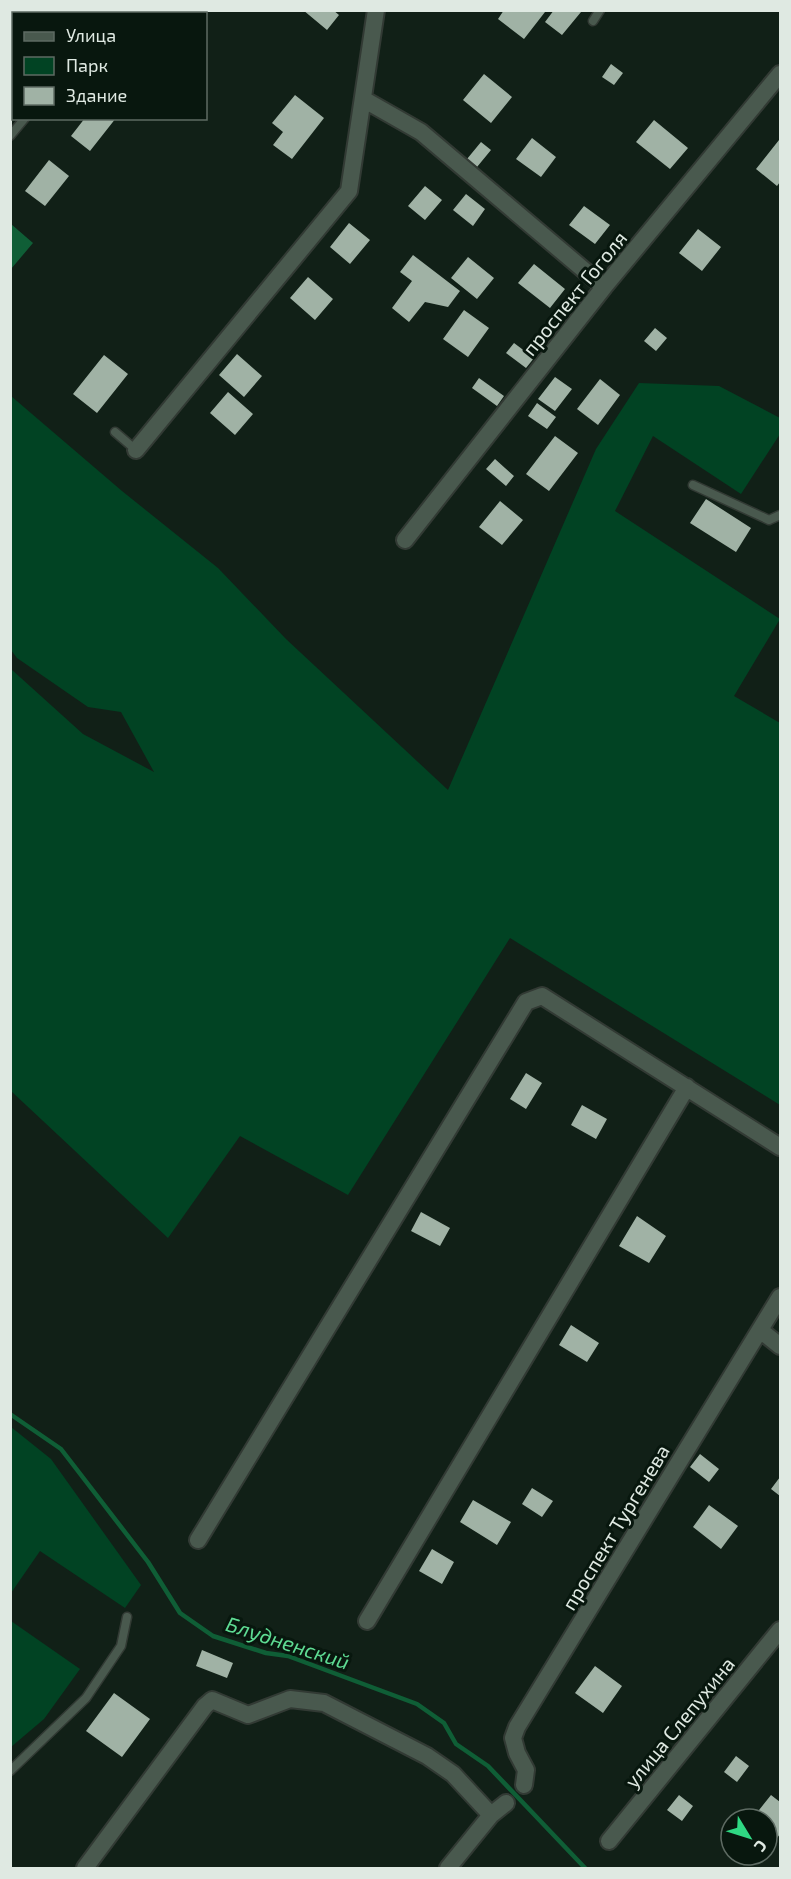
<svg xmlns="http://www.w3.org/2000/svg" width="791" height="1879" font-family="'Exo 2',sans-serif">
<rect width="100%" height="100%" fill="#112017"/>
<!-- green -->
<path fill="#014323" d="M639,383L719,386L780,418V434L741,494L653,436L615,511L780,619L734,696L780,723V1105L510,938L348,1195L240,1136L168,1238L11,1091V669L83,734L154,772L121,712L88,707L17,658L11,650V396L122,491L218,568L286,639L448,790L596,449Z
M11,1427L51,1459L141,1585L125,1608L40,1551L11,1593Z
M11,1621L80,1669L44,1719L11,1747Z"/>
<!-- water -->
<path fill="#0f5e36" d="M11,224L33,243L11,269Z"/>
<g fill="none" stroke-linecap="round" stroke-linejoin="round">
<!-- stream -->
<path stroke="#0f5e36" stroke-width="4.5" d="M10,1414L61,1449L148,1562L180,1613L213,1636L266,1653L288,1656L417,1704L444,1723L456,1744L488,1766L585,1868"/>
</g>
<!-- building -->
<path fill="#a0b2a5" d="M303,10H333L339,15L327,30Z
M504,10H543L545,12L524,39L498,19Z
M554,10H580L581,12L562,35L545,22Z
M10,27L14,30V66L10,70Z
M611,64L623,73L614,85L602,77Z
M484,74L512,97L491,123L463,100Z
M295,95L324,118L292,159L273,145L283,132L272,123Z
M85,118H116L90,151L71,136Z
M654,120L688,148L670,169L636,142Z
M532,138L556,157L541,177L516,159Z
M779,140L780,182L777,186L756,169Z
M481,142L491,150L477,167L467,159Z
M49,160L69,176L45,206L25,191Z
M425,186L442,200L425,220L408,206Z
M466,194L485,209L473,226L453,210Z
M584,206L610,225L595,244L569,225Z
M349,223L370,240L350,264L330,247Z
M698,229L721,247L702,271L679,253Z
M413,255L460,291L448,307L425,302L409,322L392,308L412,281L400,272Z
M468,257L494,278L477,299L451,278Z
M534,264L565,289L550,308L518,283Z
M308,277L333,299L315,320L290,298Z
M464,310L489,328L468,357L443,339Z
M655,328L667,338L656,351L644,341Z
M514,343L534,358L526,368L506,353Z
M237,354L262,376L244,397L219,375Z
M104,355L128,374L97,413L73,394Z
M555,377L572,389L555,411L538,399Z
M479,378L504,396L497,406L472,388Z
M600,379L620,395L598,425L577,409Z
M228,392L253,414L235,435L210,413Z
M537,403L556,417L547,429L528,416Z
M555,436L578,453L549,491L526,474Z
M495,459L514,476L506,486L486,469Z
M706,499L751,528L736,552L690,523Z
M500,501L523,520L502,545L479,527Z
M526,1073L542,1083L526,1109L510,1099Z
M582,1105L607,1119L596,1139L571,1125Z
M421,1212L450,1228L440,1246L411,1231Z
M637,1216L666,1236L649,1263L619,1246Z
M571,1325L599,1343L587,1362L559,1345Z
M700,1454L719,1469L709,1482L690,1467Z
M780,1477V1496L771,1489Z
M532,1488L553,1501L542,1517L522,1504Z
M473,1500L511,1522L497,1545L460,1522Z
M709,1505L738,1526L721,1549L693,1527Z
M432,1549L454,1562L442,1584L419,1571Z
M202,1650L233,1663L227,1678L196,1666Z
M595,1666L622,1686L603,1713L575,1693Z
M114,1693L150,1719L122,1757L86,1731Z
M736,1756L749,1766L737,1782L724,1772Z
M679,1795L693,1806L682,1821L667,1810Z
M771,1795L780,1802V1834L777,1838L767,1830V1819H752Z"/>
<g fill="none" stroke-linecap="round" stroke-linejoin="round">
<defs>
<path id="service" d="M110,14L113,10
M593,21L600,10
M10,136L25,118
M115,432L136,450
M693,485L769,520L780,515
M10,1771L86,1698L121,1646L127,1617"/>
<path id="minor" d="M363,99L421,132L604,287
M136,450L349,191L376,10
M405,540L604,287L780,74
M760,1330L780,1346
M198,1540L526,1002L542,996L780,1147
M367,1621L687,1087
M524,1785L526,1770L517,1753L513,1738L517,1727L780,1297
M609,1841L780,1630
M85,1868L205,1706L212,1700L248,1715L290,1699L324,1703L427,1756L453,1774L491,1815
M448,1868L491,1815L506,1803"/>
</defs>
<!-- service casing -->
<use href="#service" stroke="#323a34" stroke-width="11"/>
<!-- minor casing -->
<use href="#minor" stroke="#323a34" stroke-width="20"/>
<!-- service -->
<use href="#service" stroke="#49594e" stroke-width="8"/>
<!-- minor -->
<use href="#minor" stroke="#49594e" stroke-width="16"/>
</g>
<g text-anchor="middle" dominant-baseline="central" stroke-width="6" stroke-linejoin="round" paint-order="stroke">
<!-- street labels -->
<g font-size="20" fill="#dfe9e2" stroke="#08170e">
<text transform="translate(574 293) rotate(-51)">проспект Гоголя</text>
<text transform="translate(615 1527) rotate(-59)">проспект Тургенева</text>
<text transform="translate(679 1722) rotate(-51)">улица Слепухина</text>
</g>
<!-- water labels -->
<g font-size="21" font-style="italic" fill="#5edb93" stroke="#08170e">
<text transform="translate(288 1642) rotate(18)">Блудненский</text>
</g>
</g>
<!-- border -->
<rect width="791" height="1879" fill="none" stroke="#dfe9e2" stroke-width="24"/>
<!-- legend -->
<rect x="12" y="12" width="195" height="108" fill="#08170e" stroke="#5e6b63" stroke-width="1.5"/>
<rect x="24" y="32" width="30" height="9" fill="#49594e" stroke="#5e6b63" stroke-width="1.5"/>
<text x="66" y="42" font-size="18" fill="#dfe9e2">Улица</text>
<rect x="24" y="57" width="30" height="18" fill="#014323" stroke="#5e6b63" stroke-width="1.5"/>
<text x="66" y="72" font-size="18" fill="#dfe9e2">Парк</text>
<rect x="24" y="87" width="30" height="18" fill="#a0b2a5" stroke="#5e6b63" stroke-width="1.5"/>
<text x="66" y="102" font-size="18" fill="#dfe9e2">Здание</text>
<!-- north arrow -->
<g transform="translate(749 1837) rotate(128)"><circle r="28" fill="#08170e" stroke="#5e6b63" stroke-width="1.5"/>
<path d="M0-4.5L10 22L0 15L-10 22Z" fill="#2fd883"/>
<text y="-9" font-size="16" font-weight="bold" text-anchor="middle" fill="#dfe9e2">С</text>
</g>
</svg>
